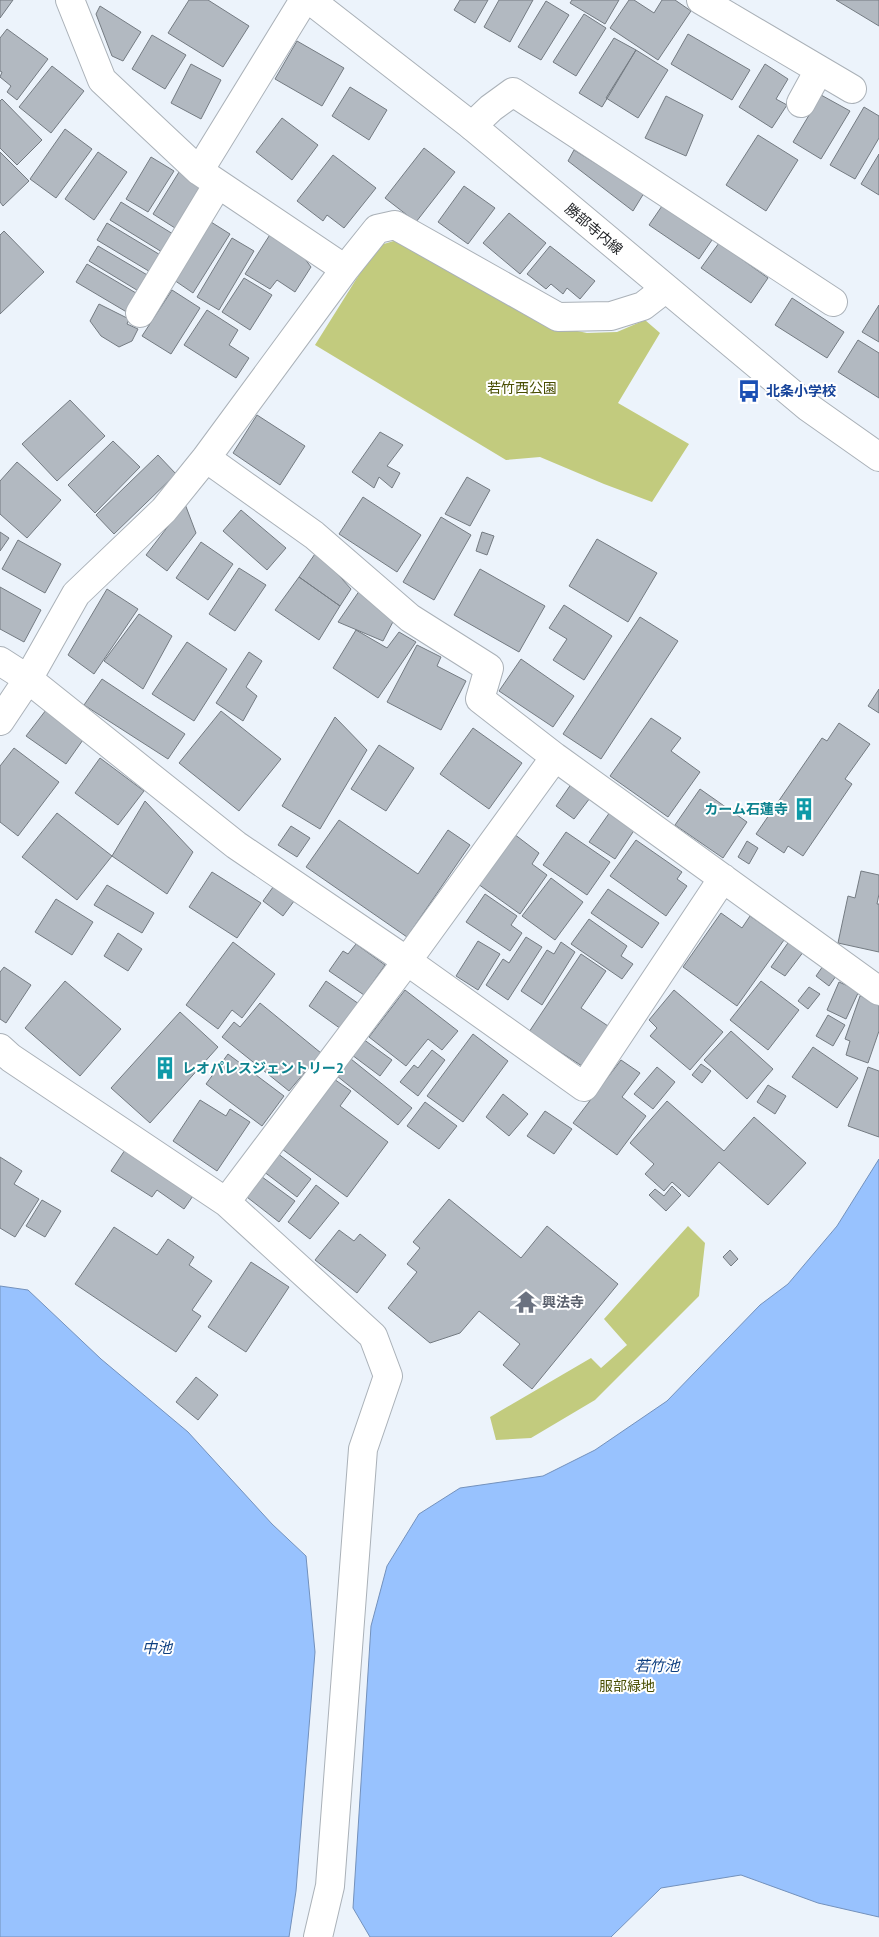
<svg xmlns="http://www.w3.org/2000/svg" width="879" height="1937" font-family="'PT Sans','Noto Sans JP',sans-serif">
<rect width="100%" height="100%" fill="#ecf3fb"/>
<!-- green -->
<path fill="#c2cb7e" d="M397,240L553,326L587,333L617,332L645,320L660,333L618,403L689,444L652,502L604,484L540,457L506,460L315,345L377,246Z
M688,1226L705,1243L699,1296L595,1400L531,1438L496,1440L490,1417L591,1358L601,1368L627,1345L604,1319Z"/>
<!-- water -->
<path fill="#98c2fe" stroke="#7391bc" d="M879,1159V1917L818,1903L741,1875L661,1888L611,1937H370L353,1908L371,1626L387,1566L419,1514L460,1488L543,1476L595,1450L667,1401L760,1305L788,1284L837,1226Z
M0,1286L28,1290L101,1359L188,1432L272,1524L306,1556L315,1652L296,1891L289,1937H0Z"/>
<!-- building -->
<path fill="#b2b9c1" stroke="#747b82" d="M0,0H13L0,18Z
M189,0H208L249,26L223,67L168,33Z
M460,0H488L475,23L454,10Z
M499,0H533L510,42L484,27Z
M572,0H619L605,24L570,3Z
M629,0H634L654,13L662,0H675L691,11L658,60L610,28Z
M836,0H879V26Z
M546,1L569,15L541,60L518,47Z
M100,6L141,32L123,61L112,56L96,14Z
M584,14L606,28L576,76L553,62Z
M7,29L48,59L17,100L7,92L11,86L0,77L2,72L0,71V38Z
M688,34L750,70L732,100L671,64Z
M152,35L186,55L165,89L132,69Z
M614,38L636,50L602,107L579,93Z
M297,41L344,68L322,106L275,79Z
M636,50L668,70L638,118L606,98Z
M191,64L221,80L201,119L171,103Z
M765,64L788,79L776,99L787,105L772,128L739,107Z
M52,66L84,91L51,133L19,107Z
M350,87L387,110L369,140L332,116Z
M821,95L850,111L821,159L793,142Z
M666,96L703,115L686,156L645,138Z
M2,99L42,140L17,165L0,148V101Z
M864,107L879,116V138L855,179L830,165Z
M282,118L318,145L292,180L256,152Z
M65,129L92,149L56,198L30,179Z
M758,135L798,160L766,211L726,185Z
M424,148L455,172L416,222L385,198Z
M574,150L644,193L633,211L568,161Z
M0,152L29,181L3,206L0,202Z
M98,152L127,172L94,220L65,199Z
M879,154V195L861,184Z
M333,155L376,188L344,228L327,215L323,221L297,201Z
M151,157L174,171L148,212L126,199Z
M179,172L201,185L175,228L153,214Z
M464,186L495,208L468,244L438,222Z
M121,202L173,234L162,252L110,220Z
M662,206L712,240L699,259L649,225Z
M509,213L546,243L520,274L483,243Z
M211,222L230,234L193,293L174,280Z
M107,223L162,256L152,273L97,240Z
M4,231L44,272L0,314V235Z
M271,233L299,251L311,267L295,292L277,280L270,289L245,274Z
M232,238L254,251L219,310L197,297Z
M719,243L768,278L751,303L701,268Z
M98,246L149,276L140,292L89,261Z
M550,246L595,281L580,299L567,288L563,294L551,284L546,289L527,274Z
M87,264L141,296L130,314L76,282Z
M244,278L272,295L250,330L222,312Z
M172,290L200,308L171,354L142,336Z
M792,298L844,332L827,358L775,325Z
M99,304L129,319L127,324L138,329L132,341L119,347L101,336L90,321Z
M879,305V342L862,332Z
M207,310L238,330L229,345L249,358L236,378L184,345Z
M858,340L879,353V398L838,372Z
M70,400L105,436L57,481L22,444Z
M257,415L305,446L280,485L233,453Z
M380,432L403,445L387,466L400,473L392,488L379,477L374,488L352,472Z
M113,441L140,467L95,513L68,485Z
M158,455L176,474L114,534L96,515Z
M17,462L61,500L27,538L0,514V481Z
M467,477L490,490L470,526L445,514Z
M363,497L421,535L397,572L339,534Z
M185,504L196,533L167,571L146,555Z
M241,510L286,548L267,570L223,531Z
M441,517L471,535L434,600L403,582Z
M0,532L9,538L0,551Z
M482,532L494,536L487,555L476,551Z
M597,539L657,573L628,622L569,586Z
M18,540L61,564L45,593L2,569Z
M201,542L233,564L208,600L176,578Z
M317,551L351,589L340,606L299,577Z
M239,568L266,585L235,631L209,614Z
M480,569L545,606L519,652L454,615Z
M299,577L340,606L319,640L275,610Z
M0,587L41,610L24,642L0,629Z
M362,587L397,614L383,641L338,622Z
M107,589L138,609L94,674L68,655Z
M564,605L612,636L584,680L553,660L567,639L549,628Z
M139,614L172,636L143,689L104,661Z
M640,617L678,641L601,759L563,734Z
M356,630L387,648L399,632L416,642L378,698L333,668Z
M187,642L227,669L194,721L152,694Z
M417,645L441,657L437,666L466,681L441,730L387,702Z
M249,652L262,661L246,687L257,696L243,721L216,703Z
M521,659L574,696L553,727L499,691Z
M102,679L185,734L168,759L84,705Z
M879,689V713L868,706Z
M46,710L85,737L66,764L26,736Z
M221,711L281,759L239,811L179,763Z
M335,717L367,750L320,829L282,806Z
M651,718L681,738L671,751L700,772L668,817L610,776Z
M839,723L870,744L845,779L852,784L803,856L788,846L784,853L756,834L822,738L827,741Z
M473,728L522,763L489,809L440,774Z
M379,745L414,768L386,811L351,789Z
M14,748L59,782L18,836L0,822V766Z
M100,758L144,791L118,825L75,793Z
M574,780L593,794L574,819L556,806Z
M700,789L747,822L723,858L675,825Z
M145,801L193,852L167,894L112,856Z
M610,812L635,829L615,859L589,842Z
M57,813L112,856L77,900L22,857Z
M339,820L418,874L448,830L470,845L407,937L306,867Z
M291,826L310,838L297,857L278,845Z
M566,832L610,862L587,895L543,865Z
M514,834L539,853L532,864L547,875L520,914L478,884Z
M636,840L682,872L677,879L687,886L666,916L610,876Z
M747,841L758,848L749,864L738,857Z
M861,871L879,875V894L877,904H879V952L838,943L848,896L855,898Z
M212,872L261,903L237,938L189,907Z
M551,878L583,902L555,940L522,916Z
M276,883L297,897L283,916L263,901Z
M107,885L154,913L142,933L94,905Z
M608,889L659,923L642,948L591,913Z
M485,894L517,916L511,925L522,933L510,951L466,922Z
M56,899L93,922L72,955L35,932Z
M721,913L742,928L750,916L784,940L737,1006L683,967Z
M589,919L627,946L621,956L633,964L622,979L571,944Z
M118,933L142,949L128,971L104,956Z
M526,937L542,947L508,1000L486,985L503,959L509,963Z
M790,940L804,951L785,976L771,967Z
M478,941L500,954L478,990L456,976Z
M233,942L275,974L242,1018L232,1010L218,1029L186,1005Z
M561,942L575,952L542,1005L521,991L547,950L554,954Z
M356,944L385,965L364,995L329,971L343,951L348,954Z
M581,954L606,971L581,1008L608,1026L582,1066L529,1032Z
M823,966L836,976L829,986L816,976Z
M4,967L31,985L6,1023L0,1019V972Z
M65,981L121,1029L80,1076L25,1028Z
M326,981L359,1004L341,1029L309,1006Z
M761,981L799,1010L768,1050L730,1020Z
M839,982L859,991L846,1019L827,1010Z
M809,987L820,994L808,1009L798,1001Z
M405,990L458,1031L442,1050L428,1039L406,1066L369,1037Z
M674,990L723,1032L690,1070L650,1036L657,1028L649,1020Z
M860,996L879,1002V1031L868,1063L846,1055L850,1041L845,1039Z
M260,1003L321,1053L289,1091L222,1037L234,1022L240,1027Z
M180,1012L218,1047L150,1123L111,1088Z
M828,1015L845,1025L833,1046L816,1036Z
M731,1031L773,1069L747,1099L704,1060Z
M473,1034L508,1061L463,1122L427,1096Z
M363,1039L392,1060L380,1076L352,1055Z
M813,1047L858,1078L837,1108L792,1077Z
M432,1050L445,1060L418,1096L400,1082L414,1065L418,1068Z
M228,1054L284,1096L262,1126L206,1084Z
M351,1059L412,1108L398,1125L337,1076Z
M621,1060L640,1073L622,1097L646,1116L617,1155L573,1123Z
M701,1064L711,1071L702,1083L692,1075Z
M657,1067L675,1082L653,1109L634,1094Z
M868,1067L879,1071V1137L848,1126Z
M334,1079L351,1091L340,1106L388,1142L347,1197L282,1149Z
M768,1085L786,1096L775,1114L757,1102Z
M503,1094L528,1114L509,1136L486,1117Z
M200,1100L226,1116L230,1109L250,1122L217,1171L173,1141Z
M667,1101L724,1151L754,1117L806,1163L768,1205L719,1162L689,1197L672,1182L664,1191L645,1174L654,1164L630,1143Z
M425,1102L457,1126L439,1149L407,1126Z
M545,1111L572,1129L554,1154L527,1136Z
M129,1144L197,1190L184,1209L157,1190L152,1197L111,1171Z
M277,1153L311,1179L297,1197L263,1171Z
M0,1157L22,1171L14,1184L39,1199L15,1237L0,1228Z
M258,1174L295,1201L279,1222L243,1194Z
M316,1185L339,1203L310,1239L288,1222Z
M672,1186L681,1195L666,1211L649,1195L655,1189L664,1196Z
M449,1199L521,1258L547,1226L618,1284L532,1389L503,1365L520,1344L479,1311L460,1333L430,1343L388,1308L417,1272L407,1264L420,1248L413,1242Z
M42,1200L61,1211L45,1237L26,1226Z
M114,1227L157,1255L168,1239L194,1257L189,1265L212,1281L192,1310L201,1316L176,1352L75,1284Z
M339,1230L354,1241L360,1234L386,1255L357,1293L315,1260Z
M730,1250L738,1259L731,1266L723,1257Z
M251,1262L289,1287L246,1352L208,1327Z
M196,1377L218,1395L198,1420L176,1402Z"/>
<g fill="none" stroke-linecap="round" stroke-linejoin="round">
<defs>
<path id="minor" d="M70,0L102,80L199,171L345,269
M701,0L852,89
M801,103L819,70
M472,126L491,108L513,92L833,302
M199,171L304,0
M140,313L218,184
M206,458L314,535L410,618L489,668L480,699L555,757L879,991
M0,661L28,679L236,845L407,961L584,1087L723,878
M0,721L28,679L76,594L164,510L206,458L345,269L377,229L395,225L558,317L611,316L643,306L665,289
M0,1048L11,1058L226,1202L373,1336L388,1376L363,1449L330,1886L318,1937
M226,1202L407,961L555,757"/>
<path id="tertiary" d="M310,0L472,126L808,407L879,457"/>
</defs>
<!-- minor casing -->
<use href="#minor" stroke="#aab1b8" stroke-width="30"/>
<!-- tertiary casing -->
<use href="#tertiary" stroke="#aab1b8" stroke-width="30"/>
<!-- minor -->
<use href="#minor" stroke="#fff" stroke-width="28"/>
<!-- tertiary -->
<use href="#tertiary" stroke="#fff" stroke-width="28"/>
</g>
<!-- icons -->
<defs>
<symbol id="bus-bare" viewBox="-9 -9 18 18"><path d="M-5-6H5V4H4V6H2V4H-2V6H-4V4H-5ZM-3.5-4V0h7V-4ZM-3.5 1.2v1.5H-2V1.2ZM2 1.2v1.5H3.5V1.2Z" fill="#1a4fb4" stroke="#fff" stroke-width="2.5" paint-order="stroke"/></symbol>
<symbol id="building-bare" viewBox="-9 -9 18 18"><path d="M-4-6H4V6H1V3H-1V6H-4ZM-2.5-4.3h1.7v1.8h-1.7ZM.8-4.3h1.7v1.8H.8ZM-2.5-1h1.7V.8h-1.7ZM.8-1h1.7V.8H.8Z" fill="#0f9aa8" stroke="#fff" stroke-width="2.5" paint-order="stroke"/></symbol>
<symbol id="temple-bare" viewBox="-9 -9 18 18"><path d="M0-6L5-2H3V0L6.5 2.5H4V6H1.5V3h-3V6H-4V2.5H-6.5L-3 0V-2H-5Z" fill="#6b7280" stroke="#fff" stroke-width="2.5" paint-order="stroke"/></symbol>
</defs>
<g fill-rule="evenodd">
<use href="#bus-bare" x="733" y="375" width="32" height="32"/>
<use href="#building-bare" x="788" y="793" width="32" height="32"/>
<use href="#building-bare" x="149" y="1052" width="32" height="32"/>
<use href="#temple-bare" x="510" y="1286" width="32" height="32"/>
</g>
<g text-anchor="middle" dominant-baseline="central" stroke-width="4" stroke-linejoin="round" paint-order="stroke">
<!-- street labels -->
<g font-size="14" fill="#1d1f22" stroke="#fff">
<text transform="translate(594 229) rotate(40)">勝部寺内線</text>
</g>
<!-- park labels -->
<g font-size="14" fill="#484d01" stroke="#fff">
<text x="522" y="388">若竹西公園</text>
<text x="627" y="1686">服部緑地</text>
</g>
<!-- transit labels -->
<g font-size="14" font-weight="bold" fill="#164399" stroke="#fff" text-anchor="start">
<text x="766" y="391">北条小学校</text>
</g>
<!-- culture labels -->
<g font-size="14" font-weight="bold" fill="#0d838f" stroke="#fff" text-anchor="end">
<text x="788" y="809">カーム石蓮寺</text>
<text x="182" y="1068" text-anchor="start">レオパレスジェントリー2</text>
</g>
<!-- worship labels -->
<g font-size="14" font-weight="bold" fill="#5b616d" stroke="#fff" text-anchor="start">
<text x="542" y="1302">興法寺</text>
</g>
<!-- water labels -->
<g font-size="15" font-style="italic" fill="#0e3f80" stroke="#fff">
<text x="157" y="1647">中池</text>
<text x="657" y="1665">若竹池</text>
</g>
</g>
</svg>
